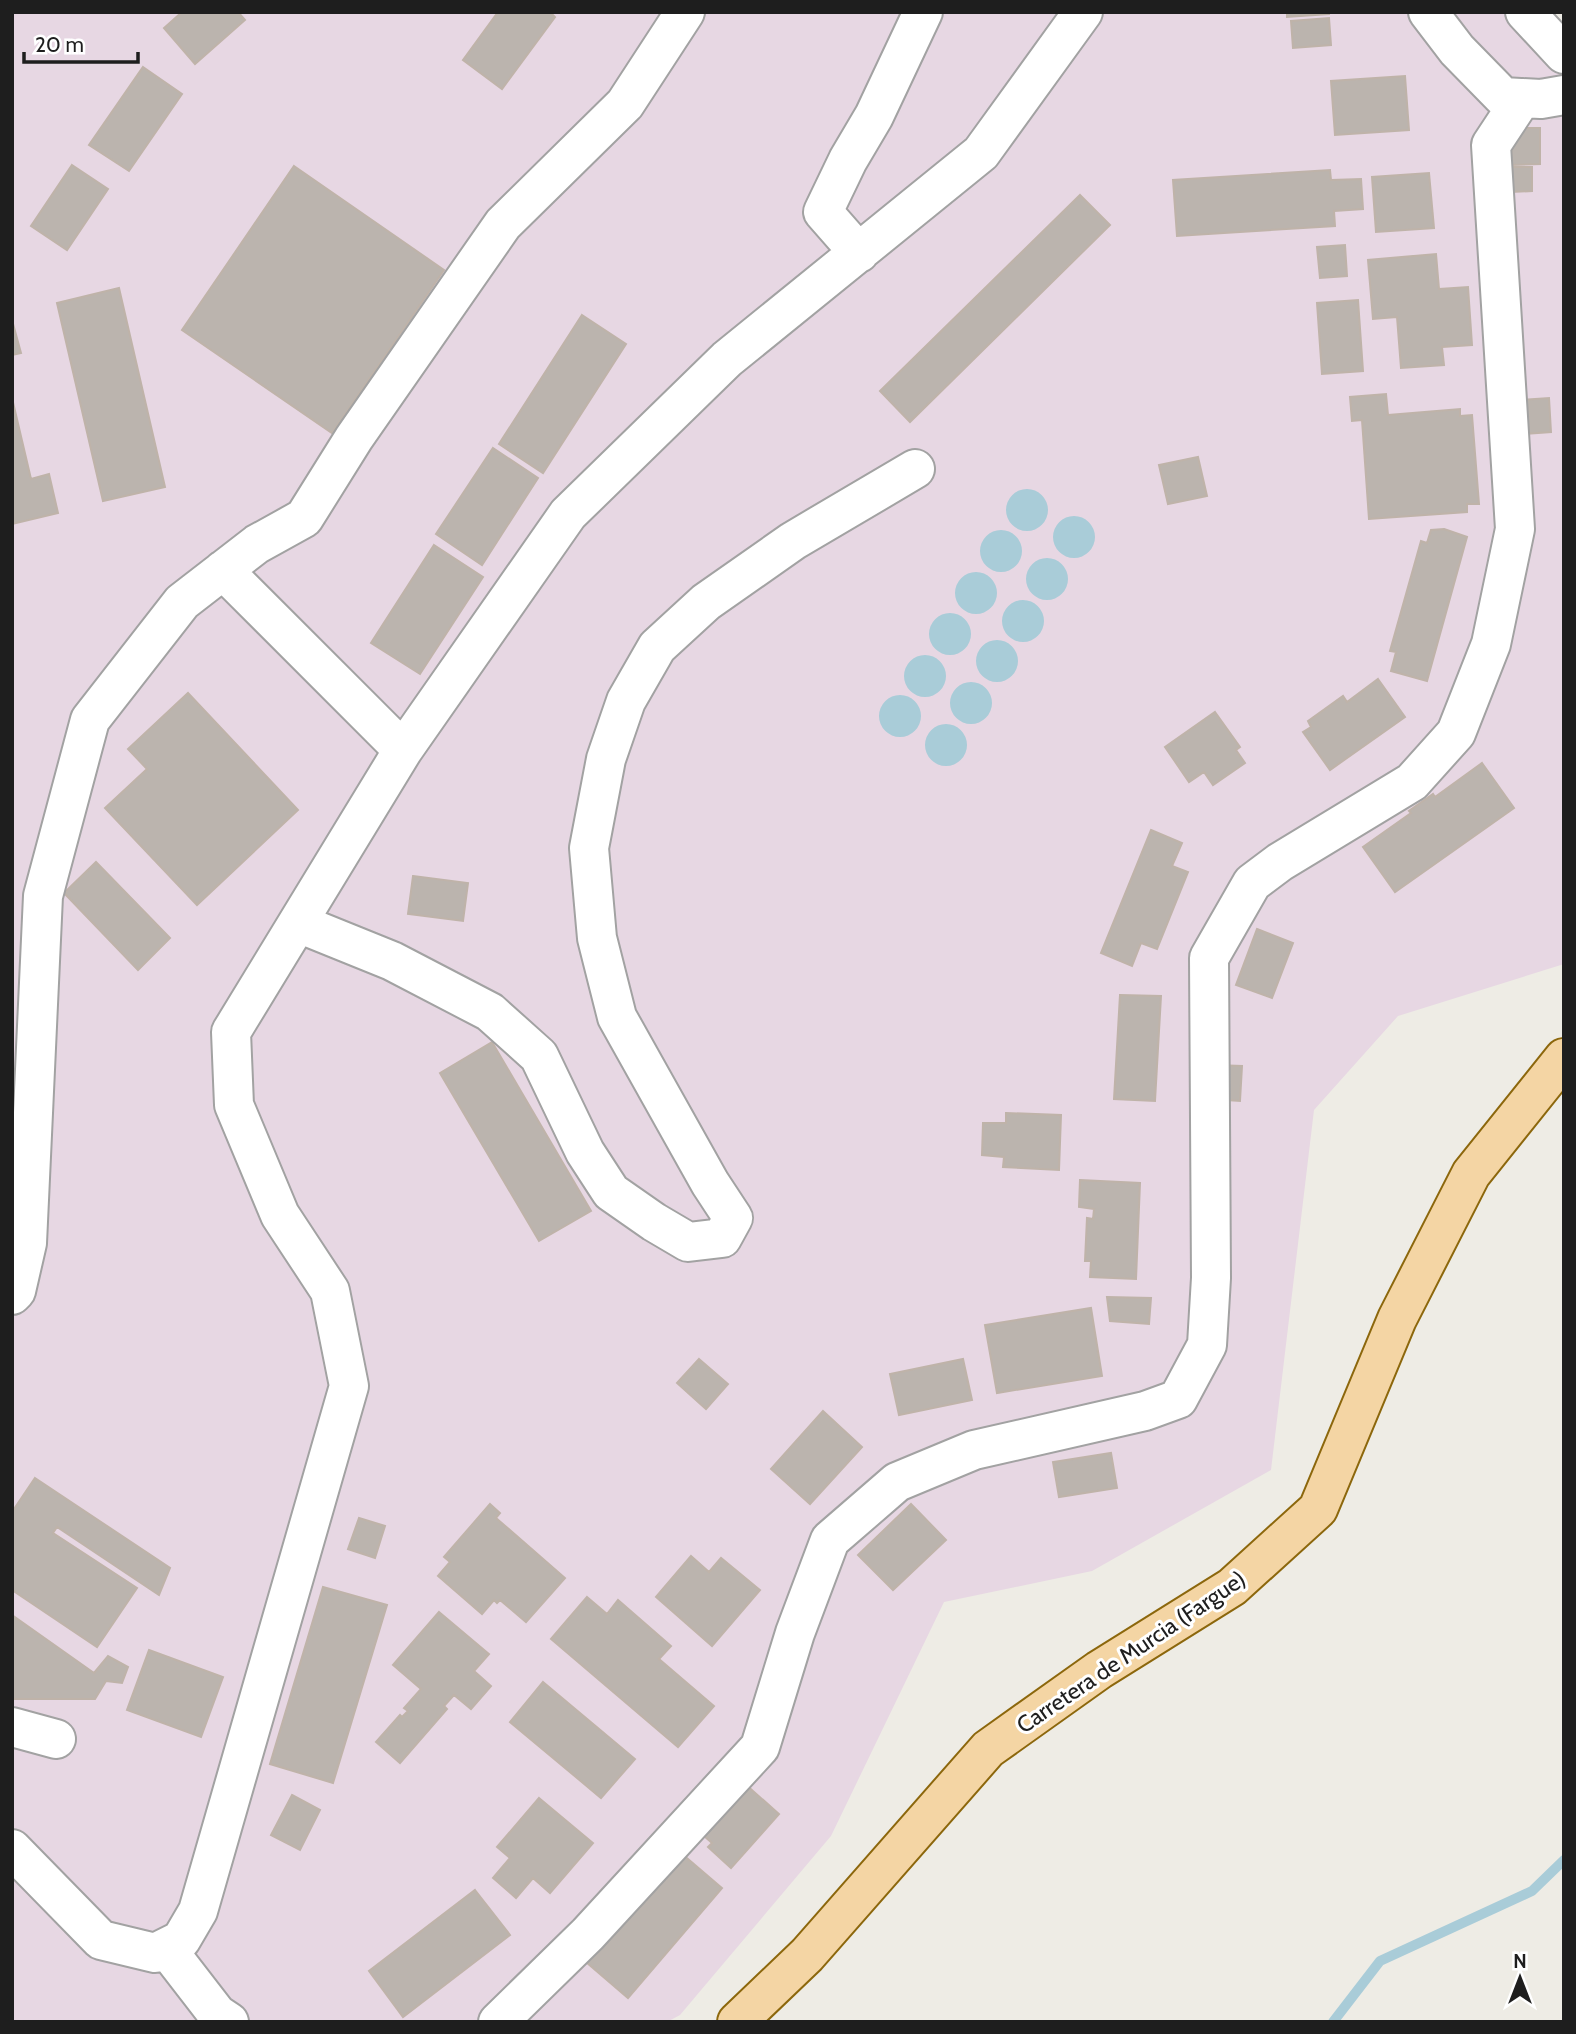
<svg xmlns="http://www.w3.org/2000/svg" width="1576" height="2034" font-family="Cabin,sans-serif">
<rect width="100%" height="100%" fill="#eeece5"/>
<!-- industrial -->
<path fill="#e7d7e3" d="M12,12H1511L1564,80V964L1398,1016L1314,1110L1271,1470L1092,1571L944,1602L831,1836L680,2015L667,2022H12Z"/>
<!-- water -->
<path fill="#a9ccd8" d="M1006 510a21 21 0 1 1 42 0a21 21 0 1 1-42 0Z
M1053 537a21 21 0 1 1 42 0a21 21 0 1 1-42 0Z
M980 551a21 21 0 1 1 42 0a21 21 0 1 1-42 0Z
M1026 579a21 21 0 1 1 42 0a21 21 0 1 1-42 0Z
M955 593a21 21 0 1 1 42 0a21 21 0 1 1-42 0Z
M1002 621a21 21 0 1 1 42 0a21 21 0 1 1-42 0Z
M929 634a21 21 0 1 1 42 0a21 21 0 1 1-42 0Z
M976 661a21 21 0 1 1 42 0a21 21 0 1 1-42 0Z
M904 676a21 21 0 1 1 42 0a21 21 0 1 1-42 0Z
M950 703a21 21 0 1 1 42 0a21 21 0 1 1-42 0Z
M879 716a21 21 0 1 1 42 0a21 21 0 1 1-42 0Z
M925 745a21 21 0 1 1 42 0a21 21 0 1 1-42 0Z"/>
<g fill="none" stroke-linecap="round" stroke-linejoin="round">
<!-- stream -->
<path stroke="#a9ccd8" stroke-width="10" d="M1333,2022L1380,1961L1532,1891L1564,1860"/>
</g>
<!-- building -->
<path fill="#bbb4ae" stroke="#bfb3a9" stroke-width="2" d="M182,12H238L245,20L195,64L164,28Z
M498,12H550L555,17L502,89L463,60Z
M1287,12H1329V14L1287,17Z
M1329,18L1331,45L1293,48L1291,21Z
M143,67L182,94L129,171L89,145Z
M1405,76L1409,130L1335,135L1331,81Z
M1511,128H1540V164L1512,165Z
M72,165L108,189L67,250L31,226Z
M294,166L444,270L332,433L182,330Z
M1510,167H1532V191L1511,192Z
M1330,170L1331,180L1361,179L1363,209L1334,211L1335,226L1177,236L1173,180Z
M1429,173L1434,228L1376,232L1372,177Z
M1080,195L1110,225L910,422L880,391Z
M1345,245L1347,276L1320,278L1317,247Z
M1436,254L1439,289L1468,287L1472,345L1442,347L1444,365L1401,368L1397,317L1373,319L1368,260Z
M119,288L165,487L103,501L57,303Z
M1358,300L1363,371L1322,374L1317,303Z
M582,315L626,344L543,473L499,444Z
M12,320L21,353L12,355Z
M1386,394L1388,415L1460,409V416L1472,415L1479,504H1467V512L1369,519L1362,420L1352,421L1350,397Z
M12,398L31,479L49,474L58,513L12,524Z
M1549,398L1551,432L1523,434L1520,400Z
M493,448L538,478L482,565L436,534Z
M1198,457L1207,496L1168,504L1159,465Z
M1444,529L1467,537L1427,681L1391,671L1396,652L1390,651L1421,541L1427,543L1431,530Z
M434,545L483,577L420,674L371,643Z
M1378,679L1405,717L1330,770L1303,732L1311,727L1308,721L1343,696L1347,702Z
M188,693L298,810L197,905L105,808L147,769L128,749Z
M1215,712L1240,747L1236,750L1245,763L1213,785L1204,772L1189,782L1165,747Z
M1482,763L1514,808L1395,892L1363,847L1411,813L1409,811L1433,794L1435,797Z
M1151,830L1182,843L1172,866L1188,872L1157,949L1141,943L1132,966L1101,953Z
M96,862L170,938L138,970L64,893Z
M413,876L468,883L463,921L408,914Z
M1257,929L1293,943L1272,998L1236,985Z
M1120,995L1161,996L1155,1101L1114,1099Z
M492,1042L591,1211L539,1241L440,1073Z
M1214,1065L1242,1066L1240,1101L1212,1099Z
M1006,1113L1061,1115L1059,1170L1003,1167L1004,1157L982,1155L983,1123H1006Z
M1080,1180L1140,1183L1136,1279L1090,1277L1091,1261H1085L1087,1218L1093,1219L1094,1209L1079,1207Z
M1107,1297L1151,1298L1149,1324L1110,1321Z
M1091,1308L1102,1376L997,1393L985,1325Z
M699,1359L728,1384L706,1409L677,1383Z
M963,1359L972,1400L899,1415L890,1374Z
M823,1411L862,1447L810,1504L771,1469Z
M1111,1453L1117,1488L1059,1497L1053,1462Z
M35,1478L170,1568L159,1595L57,1527L53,1533L137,1588L97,1647L12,1590V1512Z
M490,1504L500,1513L496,1518L565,1578L526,1622L500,1600L497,1603L494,1600L482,1614L438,1576L450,1562L444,1557Z
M911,1504L946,1540L893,1590L858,1555Z
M359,1518L385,1526L375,1558L348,1549Z
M691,1556L709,1572L721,1558L760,1590L712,1646L656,1597Z
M323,1587L387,1605L333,1783L270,1764Z
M587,1597L607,1614L618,1600L671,1646L659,1659L714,1706L678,1747L551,1639Z
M439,1612L489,1654L474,1671L491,1686L471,1709L454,1695L444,1706L447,1709L400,1763L376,1742L400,1715L402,1717L408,1711L404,1708L421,1689L393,1665Z
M12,1615L94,1673L108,1656L128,1667L122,1683L106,1681L95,1699H12Z
M149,1650L223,1677L201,1737L127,1710Z
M543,1682L635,1759L601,1798L510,1722Z
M744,1783L779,1814L731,1868L708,1847L712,1843L695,1828Z
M292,1795L320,1810L300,1850L271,1835Z
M539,1798L593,1843L550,1893L533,1878L516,1898L493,1878L510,1858L497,1847Z
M681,1853L722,1888L628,1998L587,1963Z
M475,1890L510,1935L403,2017L369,1971Z"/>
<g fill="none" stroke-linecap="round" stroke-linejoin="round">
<defs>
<path id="minor" d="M1428,12L1457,50L1503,97L1541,99L1564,95
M1525,12L1564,54
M859,253L823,212L848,160L874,116L923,12
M223,570L403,750
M298,923L392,961L490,1012L539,1056L585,1152L611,1192L654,1222L688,1242L722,1238L733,1218L710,1183L617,1017L597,938L589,848L606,759L626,701L657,647L706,602L793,541L915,469
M12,1295L16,1291L27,1243L43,896L90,720L182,602L257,544L304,518L354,438L503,224L625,104L685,12
M12,1727L56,1739
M12,1849L101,1940L155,1953L181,1940L198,1911L349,1386L330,1291L280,1215L234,1105L231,1032L403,750L568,514L727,359L981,153L1083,12
M166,1948L217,2014L229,2022
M498,2022L588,1934L760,1747L795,1633L830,1540L897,1482L974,1450L1145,1411L1178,1399L1207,1345L1211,1278L1209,958L1252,883L1280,862L1412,782L1456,733L1491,644L1515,529L1491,145L1522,98"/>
<path id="major" d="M737,2022L807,1955L988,1749L1099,1670L1232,1587L1318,1509L1397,1319L1471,1174L1564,1058"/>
</defs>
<!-- minor casing -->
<use href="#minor" stroke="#a2a2a2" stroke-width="42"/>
<!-- major casing -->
<use href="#major" stroke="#8c670c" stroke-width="42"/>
<!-- minor -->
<use href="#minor" stroke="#fff" stroke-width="38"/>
<!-- major -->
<use href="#major" stroke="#f4d5a4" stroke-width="38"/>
</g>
<g text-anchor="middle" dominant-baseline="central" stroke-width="6" stroke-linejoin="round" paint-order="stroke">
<!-- street labels -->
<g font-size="23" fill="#1e1e1e" stroke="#fff">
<text transform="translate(1131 1652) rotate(-34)">Carretera de Murcia (Fargue)</text>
</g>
</g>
<!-- border -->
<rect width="1576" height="2034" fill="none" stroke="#1e1e1e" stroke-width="28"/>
<!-- north arrow -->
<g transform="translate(1520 1978)" stroke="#ffffff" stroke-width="5" paint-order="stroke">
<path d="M0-5L12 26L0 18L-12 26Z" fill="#1e1e1e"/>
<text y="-10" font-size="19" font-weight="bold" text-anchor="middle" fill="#1e1e1e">N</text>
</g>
<!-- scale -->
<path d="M24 52v10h114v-10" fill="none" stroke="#1e1e1e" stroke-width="3.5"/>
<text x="35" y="52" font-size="21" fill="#1e1e1e" stroke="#ffffff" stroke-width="5" paint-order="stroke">20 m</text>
</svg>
